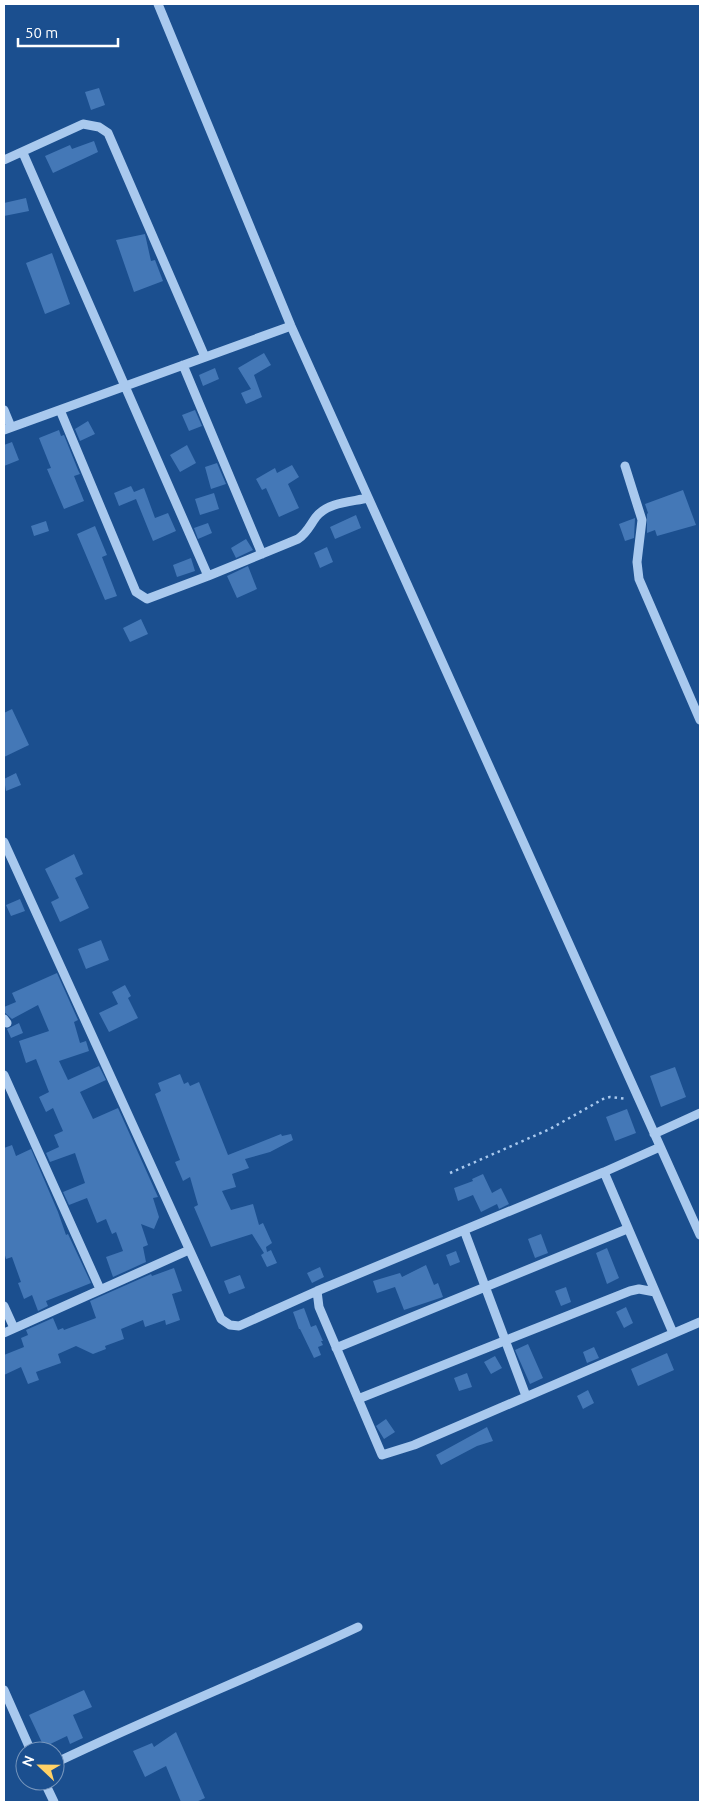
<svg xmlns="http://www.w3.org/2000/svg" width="704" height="1806" font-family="Ubuntu,sans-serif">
<rect width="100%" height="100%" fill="#1b4f8f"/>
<!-- building -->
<path fill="#4478b7" d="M99,88L105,105L91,110L85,92Z
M94,141L98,152L53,173L45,156L70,145L72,149Z
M26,198L29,211L4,216V203Z
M145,234L151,261L155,260L163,281L134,292L116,240Z
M52,253L70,304L45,314L26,263Z
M264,353L271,365L254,375L262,397L246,404L241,393L251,389L238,368Z
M215,368L219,379L203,386L199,375Z
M195,410L202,426L189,431L182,415Z
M88,421L95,434L80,441L75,429Z
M59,430L61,436L64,435L78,470L80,474L74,476L84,501L64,509L47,469L51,468L39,438Z
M12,442L19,460L4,466V445Z
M187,445L196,463L180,472L170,455Z
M217,463L226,484L211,489L205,467Z
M292,465L299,477L288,484L299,508L279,517L266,488L262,490L256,479L275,468L277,473Z
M131,486L134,492L144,488L155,518L168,513L176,531L153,541L136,499L119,506L114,493Z
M683,490L696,525L657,536L655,530L647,533V514L648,513L645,504Z
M214,493L219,509L200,515L195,499Z
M356,515L361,528L335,539L330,527Z
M635,518L634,538L625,541L619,524Z
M46,521L49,531L34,536L31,526Z
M208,523L212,533L198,539L194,528Z
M95,526L107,555L102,557L117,596L105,600L77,534Z
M246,539L253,550L236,558L231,548Z
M327,547L333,562L320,568L314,553Z
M191,558L195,571L177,577L173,565Z
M248,566L257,589L237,598L227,576Z
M141,619L148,634L130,642L123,628Z
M12,709L29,745L4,757V713Z
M16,773L21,785L6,791L4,779Z
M74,854L83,874L75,878L89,908L60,922L51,902L59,898L45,869Z
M20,899L25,911L11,916L6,905Z
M101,940L109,960L86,969L78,949Z
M57,973L78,1020L74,1022L80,1043L86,1041L89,1051L59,1061L68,1080L99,1066L106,1080L80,1092L93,1119L118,1108L158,1197L153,1198L159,1217L154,1229L141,1224L148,1245L143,1247L146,1262L113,1277L106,1257L123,1251L116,1232L112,1234L106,1219L97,1223L87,1198L69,1205L63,1192L85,1183L75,1153L50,1162L46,1153L59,1147L54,1135L63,1131L53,1108L46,1112L39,1097L49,1092L36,1059L26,1063L19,1041L49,1031L38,1005L12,1019L4,1012V1007L16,1002L12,993Z
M125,985L131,996L128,998L138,1018L109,1032L99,1013L118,1004L112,992Z
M19,1023L23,1033L11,1038L7,1029Z
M675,1067L686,1097L661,1107L650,1076Z
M180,1074L184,1084L188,1082L190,1086L199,1082L228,1155L281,1134L282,1136L291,1134L293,1140L270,1152L245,1159L249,1168L232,1174L236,1187L222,1191L231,1210L253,1204L259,1225L263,1223L272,1243L266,1247L267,1252L271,1250L277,1263L267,1267L261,1255L264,1253L252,1234L211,1247L194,1207L198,1205L190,1177L183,1181L175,1162L180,1160L155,1094L161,1091L158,1083Z
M627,1109L636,1133L615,1141L606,1117Z
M12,1145L16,1156L31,1149L58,1212L66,1235L68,1234L91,1283L46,1301L48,1306L38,1311L32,1295L24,1299L18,1283L21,1282L12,1257L6,1259L4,1252V1148Z
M483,1174L492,1193L501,1188L509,1204L499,1209L497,1204L481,1212L473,1195L458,1201L454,1188L473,1181L472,1179Z
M541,1234L548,1253L535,1258L528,1239Z
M607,1248L619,1278L607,1284L596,1253Z
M456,1251L460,1262L450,1266L446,1255Z
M426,1265L434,1285L438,1283L443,1297L404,1310L395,1287L377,1293L373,1281L400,1273L402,1277Z
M320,1267L324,1277L312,1283L307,1273Z
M174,1268L182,1291L172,1294L180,1320L166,1325L165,1320L145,1327L143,1320L121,1329L124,1339L105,1346L106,1349L93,1354L76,1346L58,1354L61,1363L36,1372L39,1380L28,1384L21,1367L4,1375V1355L24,1347L21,1338L28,1335L26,1330L53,1318L58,1330L63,1328L64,1330L96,1318L90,1301L151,1274L152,1276Z
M240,1275L245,1288L229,1294L224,1281Z
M566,1287L571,1302L561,1306L555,1291Z
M626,1307L633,1323L624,1328L616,1312Z
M304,1308L311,1327L316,1325L323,1341H321L323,1345L318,1347L321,1355L314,1358L300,1329H299L293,1312Z
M528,1344L543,1378L530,1384L515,1350Z
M594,1347L599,1358L587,1363L583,1352Z
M667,1353L674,1370L638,1386L631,1369Z
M495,1356L502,1368L491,1374L484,1362Z
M467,1373L472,1387L459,1391L454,1378Z
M588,1390L594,1403L583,1409L577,1396Z
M386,1419L395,1432L384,1439L376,1426Z
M487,1427L493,1441L477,1446L441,1465L436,1455Z
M84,1690L92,1707L73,1715L83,1738L70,1744L67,1736L44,1747L29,1715Z
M176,1732L205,1798L196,1802H181L166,1766L145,1777L133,1751L152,1743L154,1747Z"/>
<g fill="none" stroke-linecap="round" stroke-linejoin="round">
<!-- path -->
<path stroke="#a9c9ee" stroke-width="2.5" stroke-dasharray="2.5 4" stroke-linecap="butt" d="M450,1173L550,1129L603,1099L610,1097L627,1099"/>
<!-- minor -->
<path stroke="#a9c9ee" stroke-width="9" d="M158,4L291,326L700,1235
M23,153L208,576L147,599L136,592L60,410
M4,160L83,124L99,127L108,133L205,357
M183,365L262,554
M4,410L11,427
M4,430L291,326
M625,466L642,520L637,562L639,579L700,720
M208,576L298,539C307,533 310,525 316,517C328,502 351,502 368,498
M4,842L221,1319L230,1325L239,1326L317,1291
M4,1019L7,1023
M4,1075L100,1289
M654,1134L700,1113
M604,1172L660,1147
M464,1230L526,1396
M4,1306L14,1328
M4,1333L189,1250
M673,1333L604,1172L317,1291L319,1307L382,1455L414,1445L700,1322
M336,1348L627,1229
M358,1399L630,1291L639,1289L655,1292
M4,1690L31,1751
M55,1763C155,1715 258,1674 358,1627
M44,1781L54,1802"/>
</g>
<!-- border -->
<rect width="704" height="1806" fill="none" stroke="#ffffff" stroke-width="10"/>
<!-- north arrow -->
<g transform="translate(40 1766) rotate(292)"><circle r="24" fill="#1b4f8f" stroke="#7695bc"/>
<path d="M0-4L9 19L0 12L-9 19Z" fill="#ffd166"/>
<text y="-8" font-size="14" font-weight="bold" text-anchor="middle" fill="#ffffff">N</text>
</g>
<!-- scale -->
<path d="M18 38v8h100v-8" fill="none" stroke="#ffffff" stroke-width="2.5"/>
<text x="25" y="38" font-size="15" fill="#ffffff" stroke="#1b4f8f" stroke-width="4" paint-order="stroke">50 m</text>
</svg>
